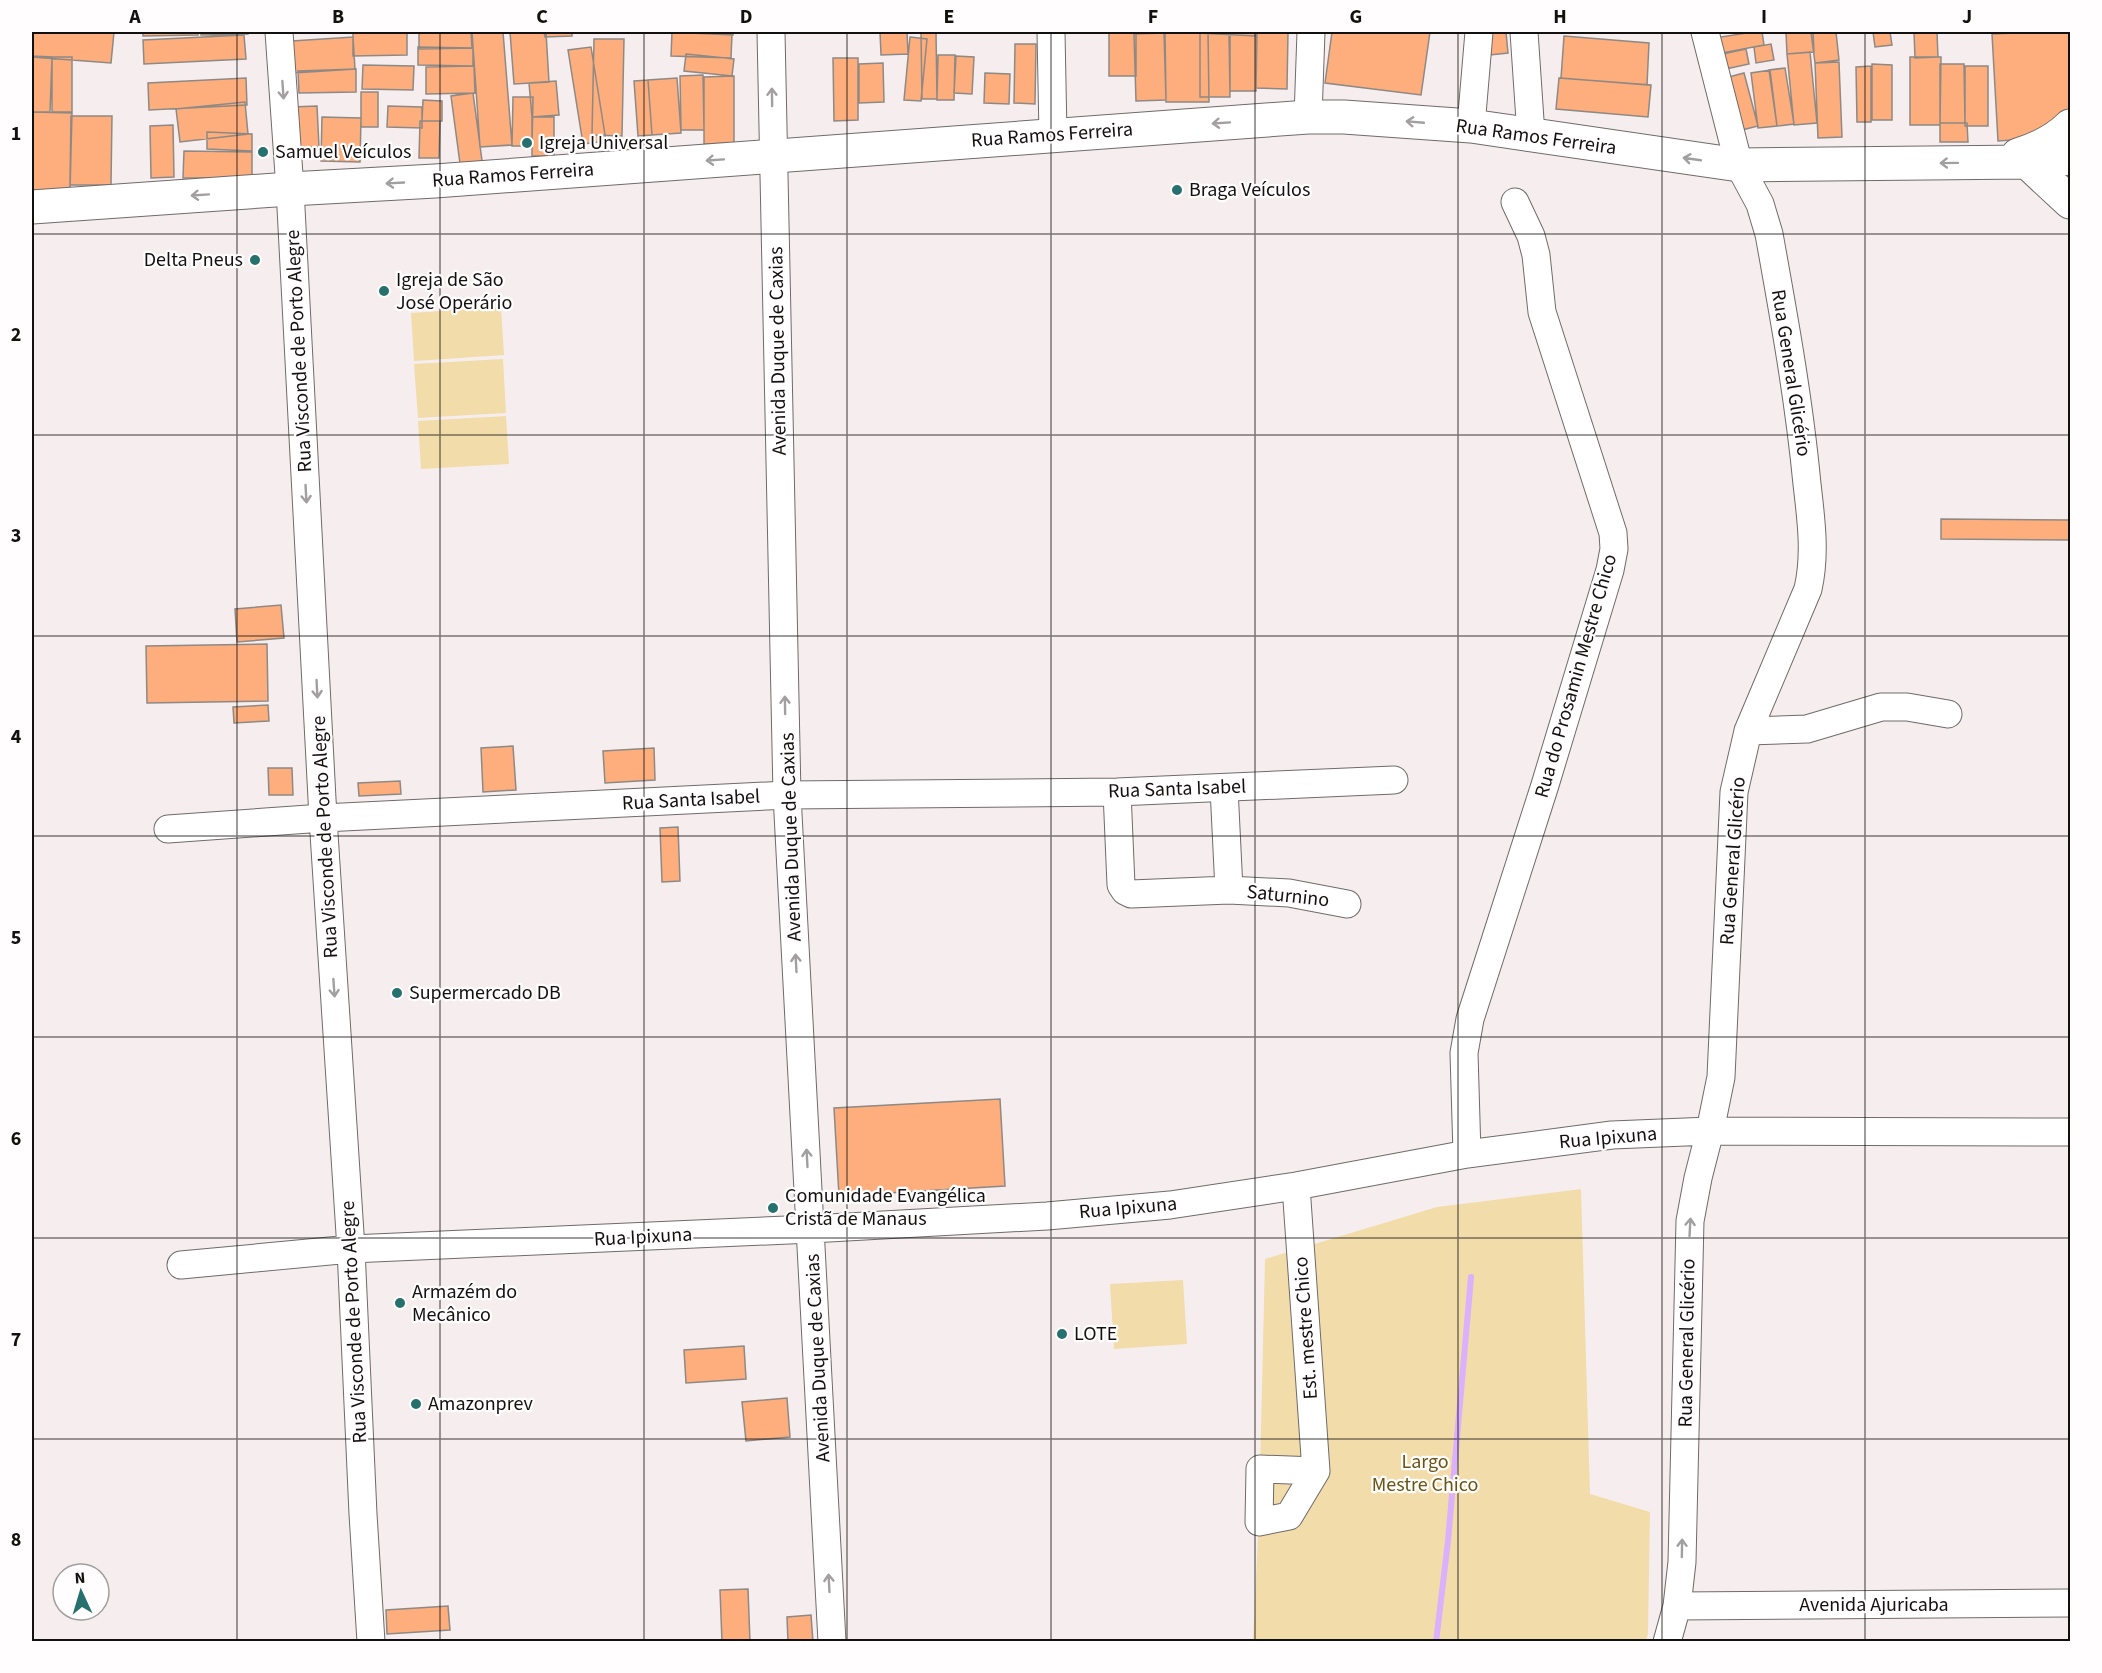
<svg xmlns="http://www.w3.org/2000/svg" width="2102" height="1673" font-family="'Source Sans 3',sans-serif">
<rect width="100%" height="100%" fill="#f6eeee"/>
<!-- green -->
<path fill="#f2dcaa" d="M501,307L504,355L414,361L411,313Z
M503,359L506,413L418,418L414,364Z
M506,416L509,464L421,469L418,421Z
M1581,1189L1590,1494L1650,1512L1648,1634L1646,1641L1253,1642L1259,1514L1265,1259L1437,1207Z
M1183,1280L1187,1344L1114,1349L1110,1284Z"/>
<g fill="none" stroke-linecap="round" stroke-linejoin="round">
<!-- stream -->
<path stroke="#dbb0fc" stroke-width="6" d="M1436,1642L1448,1541L1471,1277"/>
</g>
<!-- building -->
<path fill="#fdae7c" stroke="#8e8985" stroke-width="1.5" d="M32,32H114L111,63L32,57Z
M143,32H198V35L143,36Z
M201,32H248V34L201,35Z
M353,32H407V55L353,56Z
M419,32H471L472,48L419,49Z
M472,32H503L512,145L480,147Z
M510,32H546L549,82L514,84Z
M544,32H572V36L545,37Z
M668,32H733V35Z
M672,32L732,34L731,58L671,56Z
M880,32H907L908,54L881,55Z
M921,32H936L937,99H922Z
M1109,32H1136V76H1109Z
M1165,32H1208L1209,102H1166Z
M1178,32H1256L1255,36Z
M1200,32H1229L1230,97H1200Z
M1230,32H1256V91H1230Z
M1257,32H1288L1287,89L1256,88Z
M1332,32H1430L1421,95L1325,83Z
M1468,32H1506L1508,53L1471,57Z
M1753,32H1762L1764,45L1717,54L1714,38Z
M1786,32H1813L1814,52L1787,54Z
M1811,32H1836L1839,60L1815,63Z
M1873,32H1890L1892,45L1875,47Z
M1914,32H1937L1938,57L1915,58Z
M2037,32H2070V136L1998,141L1992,34Z
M1164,33L1166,100L1136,101L1134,34Z
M244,35L246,59L144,64L143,40Z
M1564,36L1649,43L1647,85L1561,78Z
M353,37L355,69L294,73L292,41Z
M910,37L927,39L921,101L904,100Z
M594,39H624L622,136L592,135Z
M1015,44H1036L1035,104L1014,103Z
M1771,44L1774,60L1756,63L1754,47Z
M418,47L473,48V66L418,65Z
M591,47L606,141L583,144L568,50Z
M1746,49L1749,64L1721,70L1718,55Z
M1810,52L1817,123L1794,125L1787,54Z
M686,54L734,59L732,76L684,71Z
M938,55H955L954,100H937Z
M32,56L52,57L50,112H32Z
M956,56L974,57L972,94L954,93Z
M52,57H72V112H52Z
M1910,57H1941L1940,125H1910Z
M833,58H858V120L834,121Z
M1839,62L1842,137L1818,138L1815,63Z
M883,63L884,102L859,103V64Z
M1872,64L1892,65V120H1872Z
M1940,64H1964L1965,123H1940Z
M363,65L414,66L413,90L362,89Z
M474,66L475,93L426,94V67Z
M1871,66V122H1857L1856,67Z
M1965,66H1988V126H1965Z
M1785,68L1794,124L1777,126L1769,70Z
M356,69V92L299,93L298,71Z
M1770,70L1777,126L1758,128L1751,73Z
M985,73L1010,74L1009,104L984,103Z
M1744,73L1758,126L1734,132L1721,79Z
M703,75L704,130H681L680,76Z
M734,76V143L704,144V77Z
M246,78L247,105L149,110L148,83Z
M677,78L681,133L652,135L648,80Z
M1559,78L1651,85L1648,117L1556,109Z
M648,80L652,135L638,136L634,81Z
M556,81L559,115L532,117L529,83Z
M361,92H378V127H361Z
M473,93L483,168L461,171L451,96Z
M513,97H533L532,146H512Z
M423,100L442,101V121H422Z
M245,102L248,134L180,142L176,109Z
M317,106L319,147L292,148L291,107Z
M388,106L422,107V128L387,127Z
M32,112L72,113L70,191L32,190Z
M71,116H112L111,185H70Z
M322,117L361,118L360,162L321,161Z
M532,117H554V156H532Z
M420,121H440L439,158H419Z
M1940,123H1967L1968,142H1940Z
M173,125L174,177L151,178L150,126Z
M207,132L252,134V151L207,149Z
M184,151L252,152V178H183Z
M1941,519L2070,520V540L1941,539Z
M281,605L284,638L237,642L235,609Z
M267,644L268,701L147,703L146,646Z
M268,705L269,721L234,723L233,707Z
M513,746L516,790L483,792L481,748Z
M654,748L655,780L605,783L603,751Z
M268,768H292L293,795H269Z
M400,781L401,794L359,796L358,783Z
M678,827L680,881L662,882L660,828Z
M1000,1099L1005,1186L839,1196L834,1108Z
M744,1346L746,1379L686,1383L684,1350Z
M787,1398L790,1437L746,1441L742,1402Z
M748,1589L750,1642H722L720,1590Z
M448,1606L450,1630L387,1634L386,1610Z
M811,1615L813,1642H788L787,1617Z"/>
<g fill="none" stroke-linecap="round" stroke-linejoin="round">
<defs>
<path id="minor" d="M279,32L290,189L323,818L351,1249L363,1514L371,1642
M771,32L787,795L832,1642
M1051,32L1053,135
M1524,32L1531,135
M1308,117L1311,32
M1471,126L1479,32
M1748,731L1807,729L1881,707H1907L1948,714
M1224,788L1229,890
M1117,792L1121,885L1125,891L1131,894L1229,890L1289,893L1347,904
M168,829L323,818L787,795L1117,792L1394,780
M1467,1154L1464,1053L1470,1019L1545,785L1610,570L1614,549L1613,533L1542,312L1536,255L1531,236L1515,202
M1296,1186L1316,1471L1260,1469L1259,1522L1289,1516L1316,1471
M181,1265L351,1249L811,1229L1047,1216L1170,1205L1296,1186L1467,1154L1612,1135L1710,1131L2070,1132
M1677,1606L2070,1603
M1667,1642L1677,1606L1682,1562L1690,1221L1698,1178L1710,1131L1721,1077L1734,792L1748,731L1808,589C1816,554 1811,519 1807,484C1799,400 1784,317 1769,234L1760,204L1739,165L1705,32"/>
<path id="major" d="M2018,155C2037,149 2056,140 2070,126
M2027,162L2070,202
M32,207L290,189L435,181L1308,117H1344L1471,126L1739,165L2027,162L2070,158"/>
</defs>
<!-- minor casing -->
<use href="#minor" stroke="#706a6a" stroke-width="29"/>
<!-- major casing -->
<use href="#major" stroke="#706a6a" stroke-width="35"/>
<!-- minor -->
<use href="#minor" stroke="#fff" stroke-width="27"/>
<!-- major -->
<use href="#major" stroke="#fff" stroke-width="33"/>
</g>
<!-- one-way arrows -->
<defs><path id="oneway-shaft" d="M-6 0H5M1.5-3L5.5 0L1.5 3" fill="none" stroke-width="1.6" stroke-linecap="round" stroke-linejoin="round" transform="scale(1.5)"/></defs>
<g stroke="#a19f9f">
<use href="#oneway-shaft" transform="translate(283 90) rotate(86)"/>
<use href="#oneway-shaft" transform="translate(772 97) rotate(-91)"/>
<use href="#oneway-shaft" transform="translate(1415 122) rotate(-175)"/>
<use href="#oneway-shaft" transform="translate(1221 123) rotate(176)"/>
<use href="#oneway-shaft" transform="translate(1692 159) rotate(-172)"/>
<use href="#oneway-shaft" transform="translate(715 160) rotate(176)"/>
<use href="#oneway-shaft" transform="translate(1949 163) rotate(179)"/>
<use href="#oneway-shaft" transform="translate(395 183) rotate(177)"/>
<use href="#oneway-shaft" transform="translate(200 195) rotate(176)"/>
<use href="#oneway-shaft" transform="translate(306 494) rotate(87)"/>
<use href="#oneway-shaft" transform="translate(317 689) rotate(87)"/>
<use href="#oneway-shaft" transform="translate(785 705) rotate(-91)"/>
<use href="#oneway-shaft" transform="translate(796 963) rotate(-93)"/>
<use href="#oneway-shaft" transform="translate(334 988) rotate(86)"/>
<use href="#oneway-shaft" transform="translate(807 1158) rotate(-93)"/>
<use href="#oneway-shaft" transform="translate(1690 1227) rotate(-87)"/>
<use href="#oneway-shaft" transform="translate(1682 1548) rotate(-89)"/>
<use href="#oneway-shaft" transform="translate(829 1583) rotate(-93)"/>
</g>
<!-- grid -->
<path fill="none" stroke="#131010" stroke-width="1.5" stroke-opacity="0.55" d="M237,32V1642M440,32V1642M644,32V1642M847,32V1642M1051,32V1642M1255,32V1642M1458,32V1642M1662,32V1642M1865,32V1642M32,234H2070M32,435H2070M32,636H2070M32,836H2070M32,1037H2070M32,1238H2070M32,1439H2070"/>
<!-- markers -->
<g fill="#26716d" stroke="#fffdfd" stroke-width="2">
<circle cx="527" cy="143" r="6"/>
<circle cx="263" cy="152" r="6"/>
<circle cx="1177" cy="190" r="6"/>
<circle cx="255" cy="260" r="6"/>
<circle cx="384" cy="291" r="6"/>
<circle cx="397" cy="993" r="6"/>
<circle cx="773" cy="1208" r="6"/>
<circle cx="400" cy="1303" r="6"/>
<circle cx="1062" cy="1334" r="6"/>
<circle cx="416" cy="1404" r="6"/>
</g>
<g text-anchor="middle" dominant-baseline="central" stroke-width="4.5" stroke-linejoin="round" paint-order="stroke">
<!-- street labels -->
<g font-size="20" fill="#131010" stroke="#fffdfd">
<text transform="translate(1052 135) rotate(-4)">Rua Ramos Ferreira</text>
<text transform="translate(1536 137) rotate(8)">Rua Ramos Ferreira</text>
<text transform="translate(513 175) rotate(-4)">Rua Ramos Ferreira</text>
<text transform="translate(299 351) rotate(-93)">Rua Visconde de Porto Alegre</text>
<text transform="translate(778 351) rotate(-91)">Avenida Duque de Caxias</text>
<text transform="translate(1791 373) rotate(81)">Rua General Glicério</text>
<text transform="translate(1576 676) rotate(-74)">Rua do Prosamin Mestre Chico</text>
<text transform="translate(1177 789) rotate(-2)">Rua Santa Isabel</text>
<text transform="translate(691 800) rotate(-3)">Rua Santa Isabel</text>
<text transform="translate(325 837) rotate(-93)">Rua Visconde de Porto Alegre</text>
<text transform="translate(791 837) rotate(-92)">Avenida Duque de Caxias</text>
<text transform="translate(1733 861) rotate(-86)">Rua General Glicério</text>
<text transform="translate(1288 896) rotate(6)">Saturnino</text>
<text transform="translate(1608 1138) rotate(-5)">Rua Ipixuna</text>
<text transform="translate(1128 1208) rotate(-5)">Rua Ipixuna</text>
<text transform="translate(643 1237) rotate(-3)">Rua Ipixuna</text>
<text transform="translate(354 1322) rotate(-93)">Rua Visconde de Porto Alegre</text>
<text transform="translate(1306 1328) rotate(-94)">Est. mestre Chico</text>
<text transform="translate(1687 1343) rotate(-89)">Rua General Glicério</text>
<text transform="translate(818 1358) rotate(-93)">Avenida Duque de Caxias</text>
<text x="1874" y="1605">Avenida Ajuricaba</text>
</g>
<!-- poi labels -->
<g font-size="20" fill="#131010" stroke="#fffdfd" text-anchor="start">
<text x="539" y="143">Igreja Universal</text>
<text x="275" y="152">Samuel Veículos</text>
<text x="1189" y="190">Braga Veículos</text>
<text x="243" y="260" text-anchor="end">Delta Pneus</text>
<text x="396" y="280">Igreja de São<tspan x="396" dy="23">José Operário</tspan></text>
<text x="409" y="993">Supermercado DB</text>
<text x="785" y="1196">Comunidade Evangélica<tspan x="785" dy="23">Cristã de Manaus</tspan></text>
<text x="412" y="1292">Armazém do<tspan x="412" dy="23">Mecânico</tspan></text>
<text x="1074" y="1334">LOTE</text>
<text x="428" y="1404">Amazonprev</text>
</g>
<!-- park labels -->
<g font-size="20" fill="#6b5411" stroke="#fffdfd">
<text x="1425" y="1462">Largo<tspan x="1425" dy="23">Mestre Chico</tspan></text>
</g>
</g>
<!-- border -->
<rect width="2102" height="1673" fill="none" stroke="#fffdfd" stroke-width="66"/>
<!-- north arrow -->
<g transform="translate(81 1592) rotate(356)"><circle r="28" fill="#fffdfd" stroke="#a19e9e" stroke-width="1.5"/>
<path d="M0-4.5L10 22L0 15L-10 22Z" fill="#26716d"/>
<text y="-9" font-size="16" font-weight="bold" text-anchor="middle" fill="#131010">N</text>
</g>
<rect x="33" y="33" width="2036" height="1607" fill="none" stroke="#131010" stroke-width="2"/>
<g font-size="20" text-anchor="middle" font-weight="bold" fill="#131010">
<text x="135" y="23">A</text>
<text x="338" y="23">B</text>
<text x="542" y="23">C</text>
<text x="746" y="23">D</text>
<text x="949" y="23">E</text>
<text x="1153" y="23">F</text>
<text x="1356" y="23">G</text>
<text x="1560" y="23">H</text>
<text x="1764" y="23">I</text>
<text x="1967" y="23">J</text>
<text x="16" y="140">1</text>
<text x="16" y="341">2</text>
<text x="16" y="542">3</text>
<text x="16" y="743">4</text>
<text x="16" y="944">5</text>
<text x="16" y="1145">6</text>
<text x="16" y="1346">7</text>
<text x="16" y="1546">8</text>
</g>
</svg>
